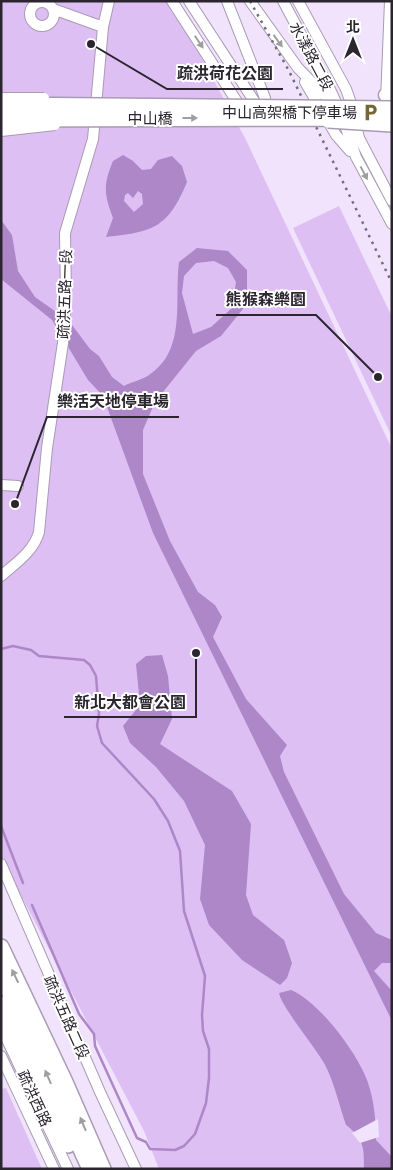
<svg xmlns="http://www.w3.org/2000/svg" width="393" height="1170" font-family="'Playfair Display','Noto Sans TC',serif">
<rect width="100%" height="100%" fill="#f1e3fc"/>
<!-- green -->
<path fill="#ddbff4" d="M1,1H171L246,140L392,449V1169H159L144,1131L1,857Z
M339,206L392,317V437L293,228Z
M6,1088L42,1169H1V1089Z"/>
<!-- water -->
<path fill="#ad87c8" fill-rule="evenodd" d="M123,155L133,161L142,170L151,169L158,160L172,156L182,166L187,182C168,228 153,232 106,237L113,218C104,194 103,185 113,161ZM138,191L142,194L143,204L134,212L124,201L125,195L128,193L133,198Z
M1,220L12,235L18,271L35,297L69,321L90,349L99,356L112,377L124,386C131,382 142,380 149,375C187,350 174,301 179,262L197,248L228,251L247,270V304L221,336L196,351L155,402L143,430V474L170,541L198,592L215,605L222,617L213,637L246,699L287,745L280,756L284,772L344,894L376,933L392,940V963H382L374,971L392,991V1021L153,533L103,396L88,380L52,320L1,279ZM214,261L228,268L236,282L232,308L211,327L193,334L182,293L184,276L196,263Z
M162,655L168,676L172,719L160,744L232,791L251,824L246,895L253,915L284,940L292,963L287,978L280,985L242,960L209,925L200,899L205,845L184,801L156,767L130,743L123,726L140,705L136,664L146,656Z
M291,990C319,1002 356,1051 367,1080C374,1099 376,1120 376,1140L392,1157V1169H364C364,1147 364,1139 346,1125C339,1105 334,1081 324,1063C315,1047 281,1006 279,993Z"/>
<!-- pier -->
<path fill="#f1e3fc" d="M378,1119L379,1137L360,1143L352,1133Z"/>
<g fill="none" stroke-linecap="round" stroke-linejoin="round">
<!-- stream -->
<path stroke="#ad87c8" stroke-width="2.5" d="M1,649L13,646L31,650L39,656L84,660L90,665L96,676L99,714L97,726L102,743L154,799L168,821L180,851L184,911L205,976L202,1015L203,1031L209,1049V1078L206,1103L195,1134L184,1146L175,1150L150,1149L146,1142L137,1138L95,1046L94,1034L79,1014L32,905
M1,826L23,883"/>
<defs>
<path id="minor" d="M172,1L243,111
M189,1L260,110
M227,1L265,98L262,112
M250,1L298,68L334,105
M283,1L328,85L340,111L356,157L392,224
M298,1L346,89L352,106L359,138L392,201
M30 14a12 12 0 1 1 24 0a12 12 0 1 1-24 0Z
M53,9L103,27
M305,82L336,135L350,151
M386,102L390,1
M1,485L18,486
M1,576C16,563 34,551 39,532L47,448L63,343L66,295L65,233L93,139L103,27L109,1
M1,864L100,1092L136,1169
M1,1027L68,1169
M1,1056L54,1169"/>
<path id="major" d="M385,95H392"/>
<path id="highway" d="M1,947L65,1082L103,1169
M1,974L90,1169
M1,1004L68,1145"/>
</defs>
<!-- minor casing -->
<use href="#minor" stroke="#a89bb3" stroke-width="12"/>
<!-- major casing -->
<use href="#major" stroke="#a89bb3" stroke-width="15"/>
<!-- highway casing -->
<use href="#highway" stroke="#a89bb3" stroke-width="18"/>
<!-- minor -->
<use href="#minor" stroke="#fff" stroke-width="10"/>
<!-- major -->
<use href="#major" stroke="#fff" stroke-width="12"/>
<!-- highway -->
<use href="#highway" stroke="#fff" stroke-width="15"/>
<!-- rail -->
<path stroke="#746c7a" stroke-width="2.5" stroke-dasharray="2.5 5" stroke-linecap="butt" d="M250,1L289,71L392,283"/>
<defs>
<path id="minor-bridge" d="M1,98H44
M1,131L55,125"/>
<path id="highway-bridge" d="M1,105L392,109
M1,119L337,118
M328,120L392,124"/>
</defs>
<!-- minor-bridge casing -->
<use href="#minor-bridge" stroke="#a89bb3" stroke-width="12" stroke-linecap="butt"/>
<!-- highway-bridge casing -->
<use href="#highway-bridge" stroke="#a89bb3" stroke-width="18" stroke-linecap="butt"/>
<!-- minor-bridge -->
<use href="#minor-bridge" stroke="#fff" stroke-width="10"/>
<!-- highway-bridge -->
<use href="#highway-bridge" stroke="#fff" stroke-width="15"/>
</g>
<!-- one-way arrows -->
<defs><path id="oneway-solid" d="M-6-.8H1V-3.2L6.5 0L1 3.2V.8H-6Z" transform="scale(1.25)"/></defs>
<g fill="#9f9da1">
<use href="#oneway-solid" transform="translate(278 41) rotate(54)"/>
<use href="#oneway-solid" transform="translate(199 42) rotate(56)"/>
<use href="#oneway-solid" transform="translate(190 118)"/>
<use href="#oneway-solid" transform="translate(364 173) rotate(62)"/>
<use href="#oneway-solid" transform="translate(15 976) rotate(-116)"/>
<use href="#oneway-solid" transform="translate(48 1077) rotate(-114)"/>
<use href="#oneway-solid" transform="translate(83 1124) rotate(-113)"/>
</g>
<!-- icons -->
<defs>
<symbol id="parking-bare" viewBox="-9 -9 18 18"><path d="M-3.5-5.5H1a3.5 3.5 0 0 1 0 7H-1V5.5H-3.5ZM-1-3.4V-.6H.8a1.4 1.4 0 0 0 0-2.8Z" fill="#756633" stroke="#fff" stroke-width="2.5" paint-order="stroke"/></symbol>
</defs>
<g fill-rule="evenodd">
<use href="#parking-bare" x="358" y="100" width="25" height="25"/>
</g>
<g text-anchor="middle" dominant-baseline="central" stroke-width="4" stroke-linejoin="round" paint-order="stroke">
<!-- street labels -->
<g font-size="15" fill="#2a252e" stroke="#fff">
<text transform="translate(312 56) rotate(62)">水漾路二段</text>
<text x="150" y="118">中山橋</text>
<text transform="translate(64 294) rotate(-88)">疏洪五路一段</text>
<text transform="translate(67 1017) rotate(66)">疏洪五路二段</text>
<text transform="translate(35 1098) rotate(65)">疏洪西路</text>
</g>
<!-- poi labels -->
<g font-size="15" fill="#2a252e" stroke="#fff" text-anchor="end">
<text x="357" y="112">中山高架橋下停車場</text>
</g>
</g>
<!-- callouts -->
<path fill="none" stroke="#2a252e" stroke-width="2" d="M91 44L167 89H283M378 377L316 315H216M15 504L47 417H179M196 653L196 717H64"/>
<g fill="#2a252e" stroke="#fff" stroke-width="2">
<circle cx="91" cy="44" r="5"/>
<circle cx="378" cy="377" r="5"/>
<circle cx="15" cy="504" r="5"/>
<circle cx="196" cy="653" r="5"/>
</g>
<g font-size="16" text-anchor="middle" font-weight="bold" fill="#2a252e" stroke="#fff" stroke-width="4" stroke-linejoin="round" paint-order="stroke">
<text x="225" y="79">疏洪荷花公園</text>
<text x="266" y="305">熊猴森樂園</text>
<text x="113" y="407">樂活天地停車場</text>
<text x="130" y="708">新北大都會公園</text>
</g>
<!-- border -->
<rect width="393" height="1170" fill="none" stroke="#2a252e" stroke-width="5"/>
<!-- north arrow -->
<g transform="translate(353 40)" stroke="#ffffff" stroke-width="4" paint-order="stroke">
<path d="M0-4L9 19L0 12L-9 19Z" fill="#2a252e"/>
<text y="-8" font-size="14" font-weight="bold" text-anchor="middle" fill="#2a252e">北</text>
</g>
</svg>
